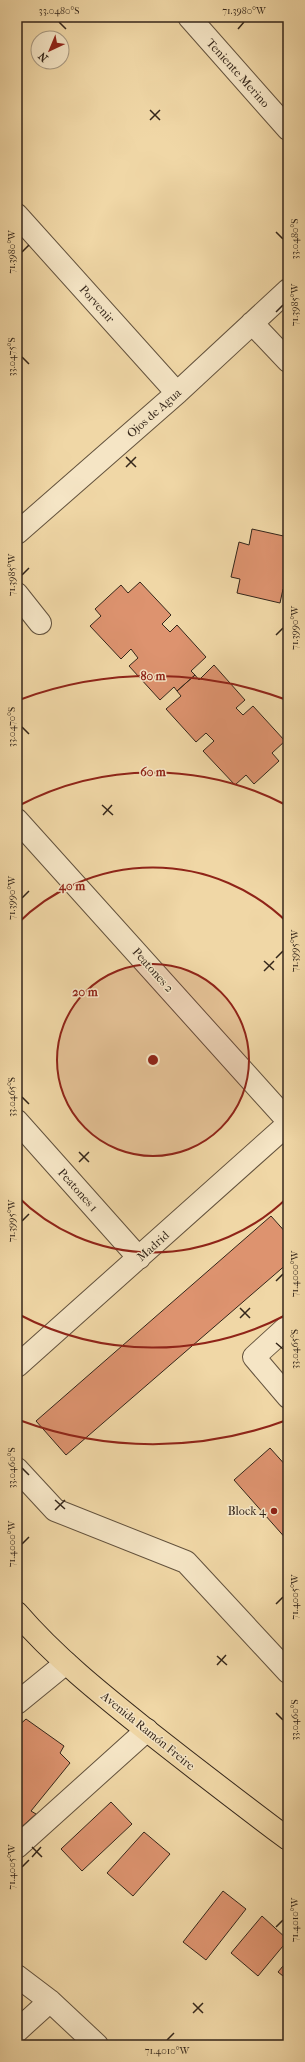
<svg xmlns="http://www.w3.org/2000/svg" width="305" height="2062" font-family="'IM FELL French Canon',serif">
<rect width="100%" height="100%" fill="#f0d7a6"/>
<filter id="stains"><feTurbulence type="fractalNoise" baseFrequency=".005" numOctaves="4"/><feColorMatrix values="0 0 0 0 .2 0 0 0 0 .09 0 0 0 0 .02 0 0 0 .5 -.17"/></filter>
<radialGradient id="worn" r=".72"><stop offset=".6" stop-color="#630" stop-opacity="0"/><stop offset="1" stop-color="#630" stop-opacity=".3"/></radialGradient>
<!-- building -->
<path fill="#dd936f" stroke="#34261a" d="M252,529L288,537V590L283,589L280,603L237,593L240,579L231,577L239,542L249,545Z
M140,582L171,615L162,624L170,632L177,625L206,657L191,671L195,675L177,691L174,687L160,700L129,666L138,658L131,649L121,659L90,626L101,616L95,609L121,585L128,593Z
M214,665L245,700L236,708L243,715L253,706L285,741L272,753L279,761L254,784L246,775L235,785L203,751L214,741L206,733L196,742L166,709L181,696L177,691L195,675L199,680Z
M271,1216L288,1235V1263L66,1455L36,1421Z
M270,1448L288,1468V1541L234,1480Z
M26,1719L64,1746L60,1753L70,1763L31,1811L36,1814L17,1831V1727Z
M111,1802L132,1824L82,1871L61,1849Z
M144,1832L170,1854L133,1896L107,1873Z
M223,1891L246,1909L206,1960L183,1942Z
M262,1916L288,1940L258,1976L231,1953Z
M288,1960V1980L278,1972Z"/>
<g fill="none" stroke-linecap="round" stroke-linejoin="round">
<defs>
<path id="minor" d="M189,17L288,129
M17,215L177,393
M252,323L288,361
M17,533L177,393L288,290
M17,594L40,623
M17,820L288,1121
M17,1121L139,1258
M288,1326L254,1357L288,1397
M17,1366L288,1124
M17,1469L55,1510L186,1562L288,1672
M17,1703L66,1663
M17,1847L147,1730
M17,1976L50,2001L97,2045
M17,2031L50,2001"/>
<path id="major" d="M17,1613C55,1657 100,1693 145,1729C192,1766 240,1803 288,1839"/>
</defs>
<!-- minor casing -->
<use href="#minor" stroke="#63523d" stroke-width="24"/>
<!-- major casing -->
<use href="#major" stroke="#34261a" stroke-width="24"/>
<!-- minor -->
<use href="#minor" stroke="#f5e5c5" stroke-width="22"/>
<!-- major -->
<use href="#major" stroke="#f0d7a6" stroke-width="22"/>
</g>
<!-- ticks -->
<path fill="none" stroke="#34261a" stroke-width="1.5" d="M59,22L66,29M238,29L244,22M150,110L160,120M150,120L160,110M276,232L283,239M22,252L29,245M276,312L283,305M22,357L29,364M126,457L136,467M126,467L136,457M22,575L29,568M276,635L283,628M22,727L29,734M102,805L113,815M103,815L112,805M22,898L29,891M276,958L283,951M264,961L274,970M264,971L274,961M22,1097L29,1104M79,1152L89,1162M79,1162L89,1152M22,1221L29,1214M276,1281L283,1274M240,1308L250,1318M240,1318L250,1308M276,1343L283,1349M22,1468L29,1475M55,1500L65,1509M55,1510L65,1500M22,1544L29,1537M276,1604L283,1597M217,1656L227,1665M217,1665L226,1655M276,1713L283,1720M32,1847L42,1857M32,1857L41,1847M22,1867L29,1860M276,1927L283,1920M193,2003L203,2013M193,2013L203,2003M167,2040L174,2033"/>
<!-- distance rings -->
<circle cx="153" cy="1060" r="96" fill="#8f2418" fill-opacity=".12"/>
<g fill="none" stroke="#8f2418" stroke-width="2">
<circle cx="153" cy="1060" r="96"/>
<path d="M288 1197A192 192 0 0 1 17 1196M17 924A192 192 0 0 1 288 923"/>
<path d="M286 1315A288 288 0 0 1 18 1314M18 806A288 288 0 0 1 286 805"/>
<path d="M287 1420A384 384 0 0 1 19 1420M19 700A384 384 0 0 1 287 700"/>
</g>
<!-- markers -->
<circle fill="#8f2418" stroke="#f5e5c5" stroke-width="1.5" cx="274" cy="1511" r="4"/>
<g text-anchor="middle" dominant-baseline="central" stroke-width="3" stroke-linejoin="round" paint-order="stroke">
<!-- street labels -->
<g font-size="12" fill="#34261a" stroke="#f5e5c5">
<text transform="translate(238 73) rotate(48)">Teniente Merino</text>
<text transform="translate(97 304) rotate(48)">Porvenir</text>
<text transform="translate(154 413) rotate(-41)">Ojos de Agua</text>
<text transform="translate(153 970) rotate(48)">Peatones 2</text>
<text transform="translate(78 1190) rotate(48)">Peatones 1</text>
<text transform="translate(153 1246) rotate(-42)">Madrid</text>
<text transform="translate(148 1731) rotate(39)">Avenida Ramón Freire</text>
</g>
<!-- poi labels -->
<g font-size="12" fill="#34261a" stroke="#f5e5c5" text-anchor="end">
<text x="266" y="1511">Block 4</text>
</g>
</g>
<circle cx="153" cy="1060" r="6" fill="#8f2418" stroke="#f5e5c5" stroke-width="2"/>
<g font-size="12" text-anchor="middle" font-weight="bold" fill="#8f2418" stroke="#f5e5c5" stroke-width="3" stroke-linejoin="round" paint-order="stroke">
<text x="153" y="680">80 m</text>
<text x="153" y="776">60 m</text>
<text x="72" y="890">40 m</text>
<text x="85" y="996">20 m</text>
</g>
<!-- margin -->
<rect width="305" height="2062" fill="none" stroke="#f0d7a6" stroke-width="44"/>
<!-- north arrow -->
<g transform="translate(50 50) rotate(224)"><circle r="19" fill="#f5e5c5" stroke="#a89981"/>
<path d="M0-3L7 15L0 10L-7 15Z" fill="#8f2418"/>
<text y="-6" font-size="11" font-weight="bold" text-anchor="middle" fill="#34261a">N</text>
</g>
<rect x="22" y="22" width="261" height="2018" fill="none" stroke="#34261a" stroke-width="1.5"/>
<g font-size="10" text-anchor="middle" fill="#34261a">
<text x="59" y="14">33.0480°S</text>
<text x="244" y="14">71.3980°W</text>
<text transform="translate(294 239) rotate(-90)" y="4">33.0480°S</text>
<text transform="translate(11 252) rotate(-90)" y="4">71.3980°W</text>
<text transform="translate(294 305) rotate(-90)" y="4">71.3985°W</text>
<text transform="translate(11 357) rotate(-90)" y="4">33.0475°S</text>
<text transform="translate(11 575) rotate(-90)" y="4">71.3985°W</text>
<text transform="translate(294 628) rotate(-90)" y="4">71.3990°W</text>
<text transform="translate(11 727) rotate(-90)" y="4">33.0470°S</text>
<text transform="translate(11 898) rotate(-90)" y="4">71.3990°W</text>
<text transform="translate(294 951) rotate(-90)" y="4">71.3995°W</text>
<text transform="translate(11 1097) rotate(-90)" y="4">33.0465°S</text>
<text transform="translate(11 1221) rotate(-90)" y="4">71.3995°W</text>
<text transform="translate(294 1274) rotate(-90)" y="4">71.4000°W</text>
<text transform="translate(294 1349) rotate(-90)" y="4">33.0465°S</text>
<text transform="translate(11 1468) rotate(-90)" y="4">33.0460°S</text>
<text transform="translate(11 1544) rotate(-90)" y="4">71.4000°W</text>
<text transform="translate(294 1597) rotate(-90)" y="4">71.4005°W</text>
<text transform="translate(294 1720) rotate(-90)" y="4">33.0460°S</text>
<text transform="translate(11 1867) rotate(-90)" y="4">71.4005°W</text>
<text transform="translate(294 1920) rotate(-90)" y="4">71.4010°W</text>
<text x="167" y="2054">71.4010°W</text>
</g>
<rect width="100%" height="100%" filter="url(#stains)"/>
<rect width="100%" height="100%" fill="url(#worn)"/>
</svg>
